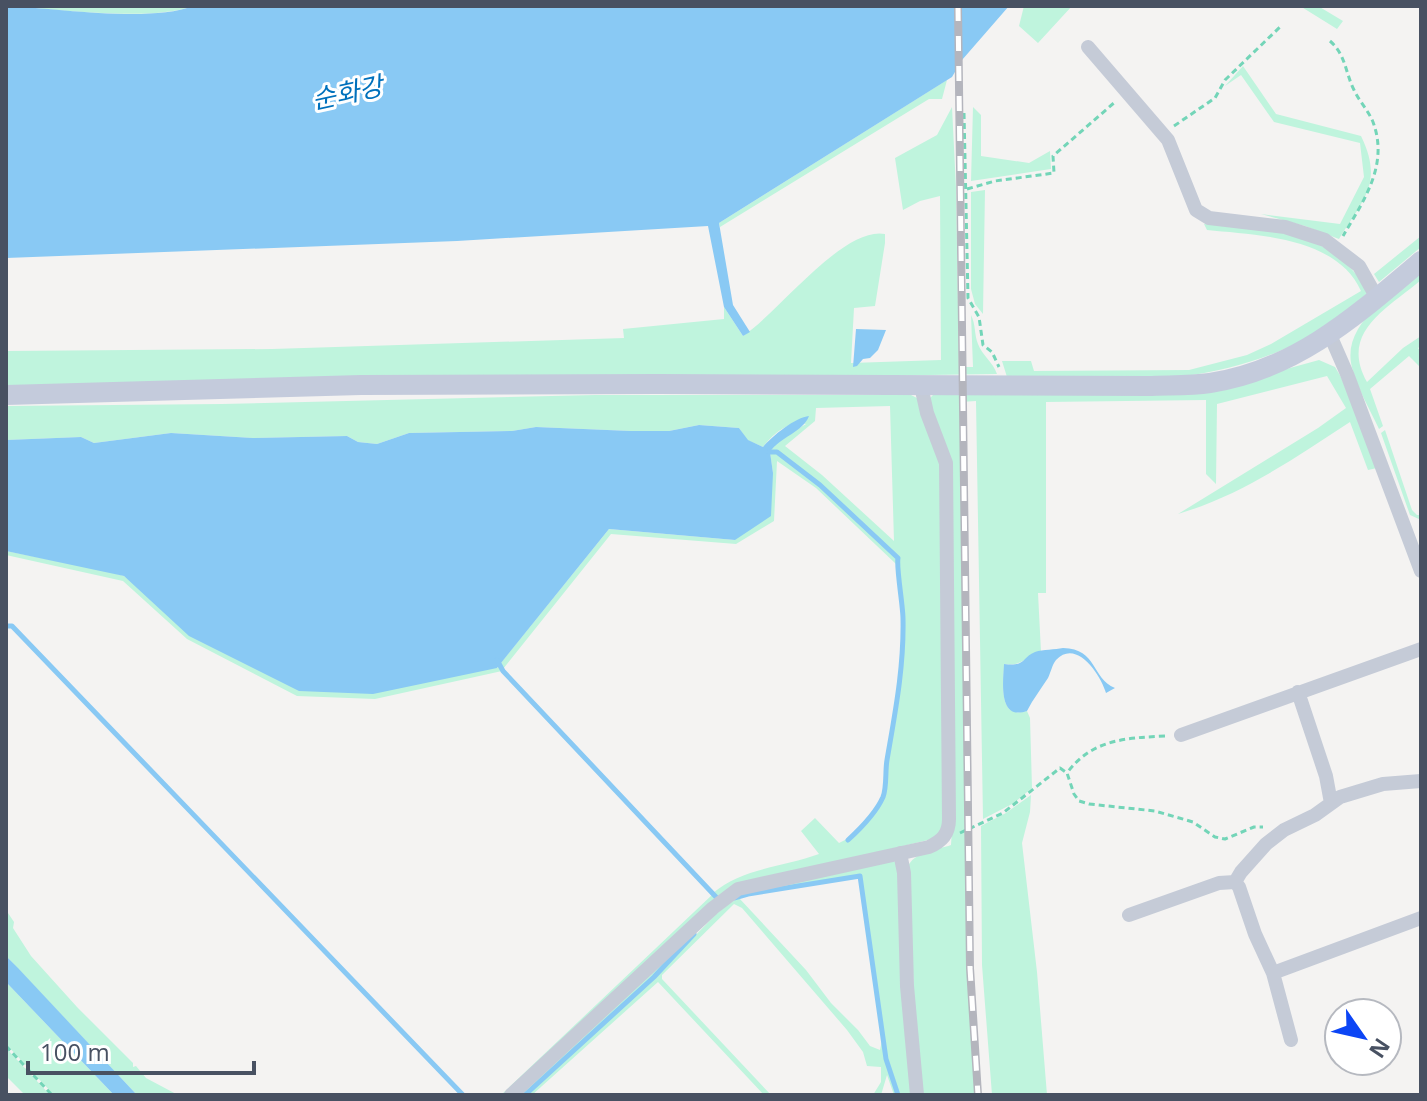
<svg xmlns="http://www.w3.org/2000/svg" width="1427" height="1101" font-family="'Open Sans','Noto Sans KR',sans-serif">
<rect width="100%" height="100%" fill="#f4f3f2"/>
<!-- green -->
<path fill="#bff4dd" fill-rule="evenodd" d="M8,6H193C151,22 55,9 8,6Z
M1024,6H1072L1038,43L1019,26Z
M1300,6H1318L1343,21L1337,29Z
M1243,66L1276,114L1361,136C1384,183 1363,200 1339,239L1305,226L1261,214L1340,224L1364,177L1360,143L1274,122L1241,75L1225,86Z
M947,80L942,99H929L720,227L719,223Z
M952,107L956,188L959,367H973L971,315C976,325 974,334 978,344C982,355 993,362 997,374L6,389V351L272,349L624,338L623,329L724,319V307L743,336C778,313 843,226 885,234V243L875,306L854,308L851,363L941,360L940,196L920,201L903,210L895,158L937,135Z
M973,107L981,115V156L1029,163L1050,151L1051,169L971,181Z
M985,190L983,314L975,304L971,289V192Z
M1204,224C1272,230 1328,227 1369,292C1356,302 1344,314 1330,324C1289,352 1235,370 1185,376L1007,377L1002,361H1031L1034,371L1189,370L1247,355L1271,344L1361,291C1337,237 1257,235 1207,230Z
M1421,236V247L1379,282L1374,274Z
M1421,269V280C1387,309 1339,332 1367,382L1403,348L1421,336V346L1418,348L1421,352V368L1409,356L1370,389L1383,426L1379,429C1370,410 1359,391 1353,371C1338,326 1392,294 1421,269Z
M1319,360L1335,367L1341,377L1377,468L1368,470L1350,422C1295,458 1242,495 1178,514L1318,428L1346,408L1327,376L1217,404L1216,484L1206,474V400L1046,402V593H1038L1041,652C1026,653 1026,667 1004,664C1004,683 997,720 1027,711L1030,718L1032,788L1014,803L983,819L976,401L960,402L967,967L976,1095H919L908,867C913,852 937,850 951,845L952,828L948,461L929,399L933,395L1232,384Z
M595,395H911L917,398L942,463L947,822L936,838L748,884L508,1095H501L713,894L716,897L713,893C742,868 784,867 819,854L801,831L815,818L839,843L847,839L849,841C861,831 877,813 883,798C888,787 886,772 888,761C896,713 905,668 904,619C904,606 897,566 900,558L821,484L778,451L771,450L782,438L806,424C789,420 773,434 763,447L747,440L739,428L699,425L669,431H631L536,427L512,431L409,433L377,444L358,442L347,436L253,438L171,433L94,443L81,437L6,440V406L222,404ZM890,406L894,541L822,475L785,446L815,421L816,408Z
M1385,430L1412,510L1417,515H1421V520L1410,515L1381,433Z
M770,453H777L819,485L897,559L896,564L816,488L777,461L774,521L736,544L611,534L503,669L500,664L609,529L735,540L773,473Z
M6,551L107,571L124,576L134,584L497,668L499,666L502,671L375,699L297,696L187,639L123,581L6,555Z
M1031,795L1030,812L1022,843L1037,972L1047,1095H992L982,965L981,826L1006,813Z
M893,861L898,863L913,1095H899L887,1059L860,874L738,896L697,930L653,976L524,1095H514L735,894Z
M739,898L806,970L831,1003L858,1030L870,1046L880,1050L882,1040L897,1095H894L887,1075L881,1095H873L881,1082V1067L867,1066L863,1052L847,1030L742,908L734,904L662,975V979L771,1095H764L658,982L532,1095H527L655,977L724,906Z
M6,910L14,922L13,928L31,956L77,1007L133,1063V1067L136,1066L146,1078L178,1095H137L6,956Z
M6,982L114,1095H54L6,1044Z
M6,1048L50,1095H25L6,1076Z"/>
<!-- water -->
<path fill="#89c9f4" d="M6,6C55,8 150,23 193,6H1009L962,60L952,77L719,223L733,305L750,332L743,336L724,307L708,226L457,241L6,258Z
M856,329L886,330L878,350L870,358L863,359L857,366L853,367Z
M809,416C803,432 780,437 770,452L773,473L771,516L735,540L609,529L497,668L373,694L299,691L189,636L124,576L6,551V440L81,437L94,443L171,433L253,438L347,436L358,442L377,444L409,433L512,431L536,427L631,431H669L699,425L739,428L748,440L763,447C772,436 796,417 809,416Z
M1063,648C1098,649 1091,678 1115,688L1106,693C1101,676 1077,638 1056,660C1052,665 1051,672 1048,678C1041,689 1033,699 1027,711C998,721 1003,682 1004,664C1026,667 1021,658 1035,652C1043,649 1055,650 1063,648Z
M6,956L18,968L137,1095H114L6,982Z"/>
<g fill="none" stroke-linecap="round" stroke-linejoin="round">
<!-- stream -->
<path stroke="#89c9f4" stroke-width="5" d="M769,452H777L820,485L898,558C896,567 903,605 903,619C904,668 895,713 887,760C885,771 887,787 883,797C876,813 860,829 848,840
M6,626H12L463,1095
M497,660L503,671L716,897
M734,898L748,894L860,876L886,1059L898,1095
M525,1095L654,977L694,934"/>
<!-- path -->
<path stroke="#73d5b8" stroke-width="3" stroke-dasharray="6 4" stroke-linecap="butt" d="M1330,41C1346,55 1345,72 1354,90C1359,101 1368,110 1373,122C1389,165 1364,200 1343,236
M964,113L968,298L979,317L983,345L992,352L999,367
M1174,126L1215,98L1225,80L1281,26
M967,189L995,181L1054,173L1053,156L1115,102
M1165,736C1126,738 1092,739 1067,773L1074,794L1079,801L1089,804L1155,811L1193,822L1215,837L1225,839L1254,827H1263
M960,833L1003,813L1060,768L1067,773
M6,1046L52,1095"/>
<!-- street -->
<path stroke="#c5cbd7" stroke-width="14" d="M1088,47L1168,140L1196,210L1209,218L1285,227L1325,240L1359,266L1377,298
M1330,335L1347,374L1421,571
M1298,692L1326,776L1331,803
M1181,735L1421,649
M900,853L904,873L907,986L917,1095
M1235,882L1241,872L1266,844L1284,830L1315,815L1340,797L1383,784L1421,781
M1129,915L1219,883L1235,882L1239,887L1255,934L1273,973L1291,1040
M1273,973L1421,918
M511,1095L713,908L738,889L929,847C942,841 949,834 949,819L946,463L927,413L921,386"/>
<!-- secondary -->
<path stroke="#c4cbdc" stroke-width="20" d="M6,395L361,385L658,384L1148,386C1168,385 1190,386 1210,383C1296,370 1357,315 1421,261"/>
<defs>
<path id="rail" d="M958,6L970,968L978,1095"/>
</defs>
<!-- rail casing -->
<use href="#rail" stroke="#b4b5bd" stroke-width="8"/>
<!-- rail -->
<use href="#rail" stroke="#fff" stroke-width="5" stroke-dasharray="15" stroke-linecap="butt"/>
</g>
<g text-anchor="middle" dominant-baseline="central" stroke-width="6" stroke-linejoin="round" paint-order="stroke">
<!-- water labels -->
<g font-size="26" font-style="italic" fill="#0071bc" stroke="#fff">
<text transform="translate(347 92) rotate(-12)">순화강</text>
</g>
</g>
<!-- border -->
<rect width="1427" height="1101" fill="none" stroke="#485162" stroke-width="16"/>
<!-- north arrow -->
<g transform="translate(1363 1037) rotate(124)"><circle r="38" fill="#ffffff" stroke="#b6b9c0" stroke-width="2"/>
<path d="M0-6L14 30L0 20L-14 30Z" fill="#0c45f5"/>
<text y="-12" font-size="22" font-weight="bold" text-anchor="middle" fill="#485162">N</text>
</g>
<!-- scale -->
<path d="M28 1061v12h226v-12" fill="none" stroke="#485162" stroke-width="4"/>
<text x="40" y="1061" font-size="24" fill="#485162" stroke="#ffffff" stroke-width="6" paint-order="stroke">100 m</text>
</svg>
